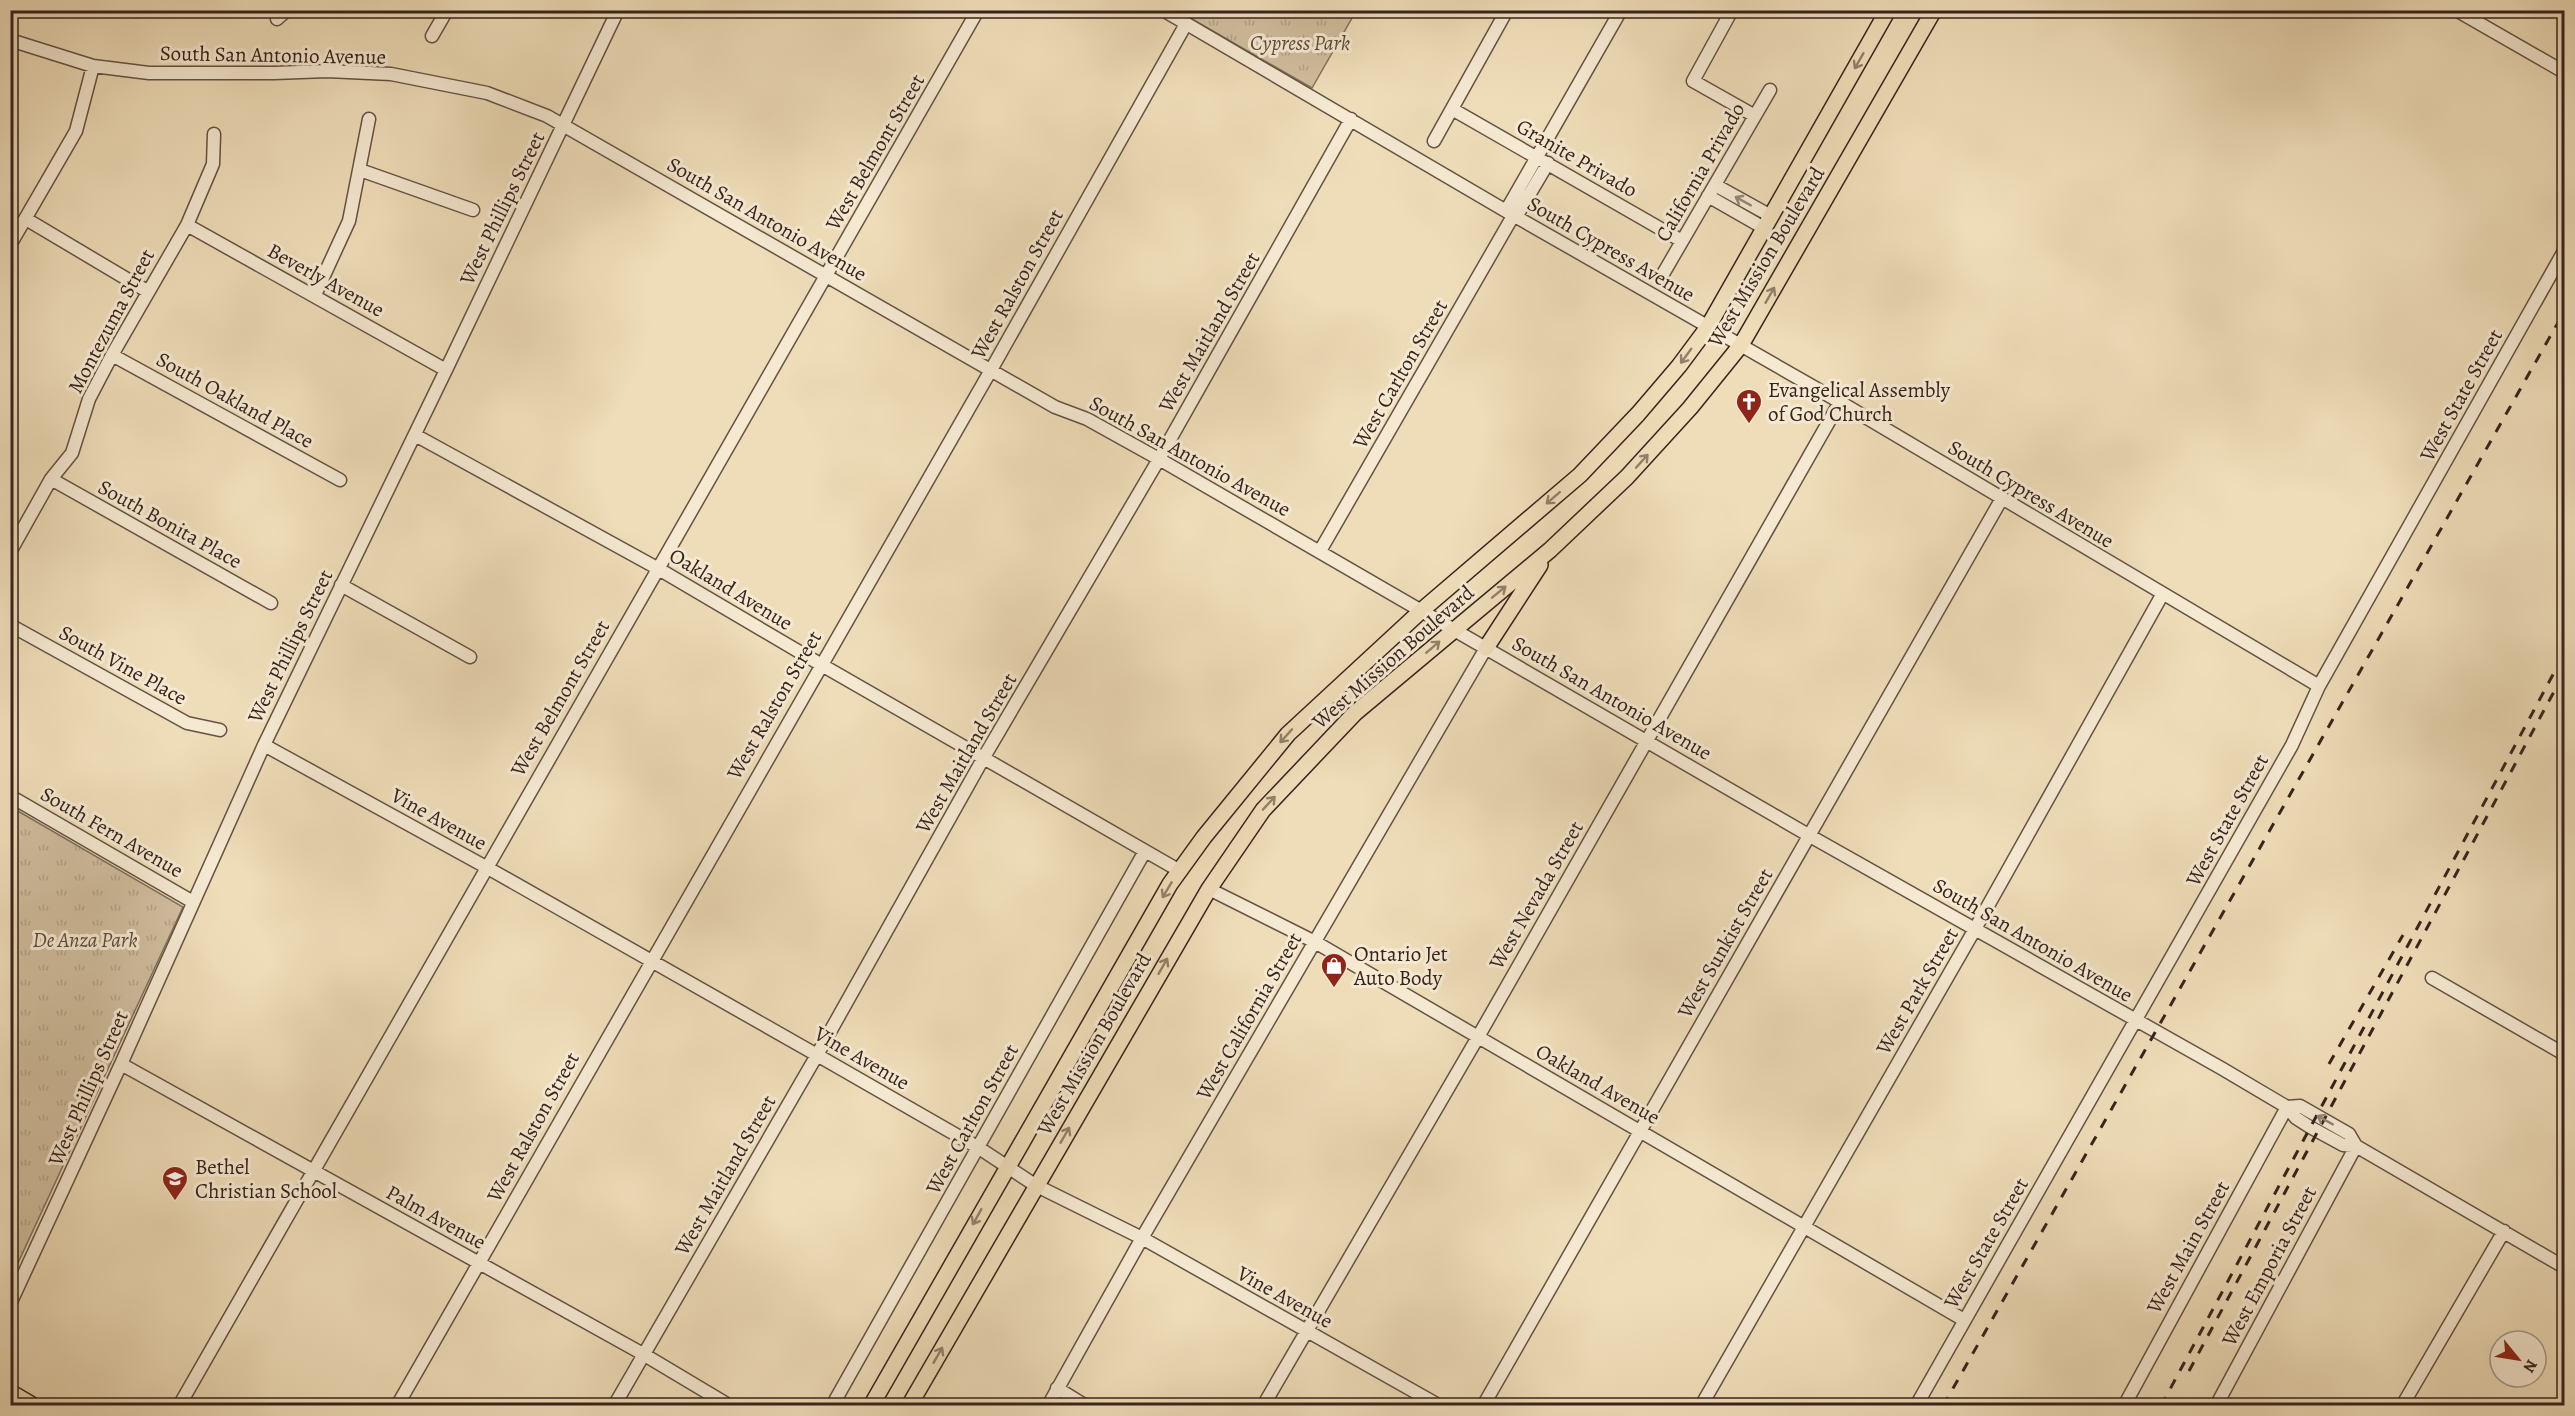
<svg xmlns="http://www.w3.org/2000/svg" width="2575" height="1416" font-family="Alegreya,serif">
<defs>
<pattern id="park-tufts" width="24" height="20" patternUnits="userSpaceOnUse" patternTransform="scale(1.5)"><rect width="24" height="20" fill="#d0bd9e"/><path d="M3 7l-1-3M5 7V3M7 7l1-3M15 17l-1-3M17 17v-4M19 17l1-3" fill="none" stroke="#b3a288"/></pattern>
</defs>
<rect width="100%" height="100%" fill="#efddb9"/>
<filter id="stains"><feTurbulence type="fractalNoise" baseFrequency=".00333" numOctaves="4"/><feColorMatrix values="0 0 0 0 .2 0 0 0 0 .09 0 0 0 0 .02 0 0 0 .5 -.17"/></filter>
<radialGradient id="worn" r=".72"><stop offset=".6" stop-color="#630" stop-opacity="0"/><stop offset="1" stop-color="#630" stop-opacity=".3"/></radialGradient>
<!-- park -->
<path fill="url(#park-tufts)" stroke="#83705d" stroke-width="1.5" d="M1178,11L1356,10V11L1312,88Z
M11,807L183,907L11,1278Z"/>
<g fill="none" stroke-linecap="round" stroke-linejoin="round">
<defs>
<path id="minor" d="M1163,10L1506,211L1840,402L2319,686
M1732,10L1693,81L1755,116
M2456,10L2564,72
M136,11V10
M277,19L287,10
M432,36L447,10
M10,40L93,66L149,73H274L327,71L391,74L487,93L547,116L1055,407L1087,419L1159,459L1810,836L2221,1068L2287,1107L2296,1118L2310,1127L2343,1145L2356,1146L2564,1267
M1452,109L1682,241
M1434,141L1507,10
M360,170L473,210
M1715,185L1771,216
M1708,196L1764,228
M1506,211L1621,10
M1516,217L1548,163
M26,219L147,291
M187,225L446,370
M10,245L76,131L93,66
M1663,274L1770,90
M315,295L349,221L369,119
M112,355L340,480
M415,435L657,568L820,664L1180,871
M51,479L271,603
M1320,551L1513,216
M10,552L51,479L72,453L89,399L112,355L187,225L213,164L214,134
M341,585L470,657
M10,625L187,723L220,730
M264,745L486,867L817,1055L979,1148L1035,1185L1142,1238L1440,1406
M10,796L193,902
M1209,889L1315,942L1964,1320
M2432,978L2564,1054
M121,1064L643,1354L730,1406
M2287,1107L2300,1106L2349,1134L2356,1146
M10,1304L121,1064L264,745L446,370L618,10
M1057,1388L1086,1406
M179,1406L978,10
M397,1406L991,370L1186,24
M614,1406L817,1055L984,757L1159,459L1351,119
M832,1406L1145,851
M1048,1406L1142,1238L1486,648
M1263,1406L1478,1037L1840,402
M1483,1406L2001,500
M1701,1406L1975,929L2162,595
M1916,1406L2292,745L2319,686L2564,251
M2124,1406L2287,1107
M2216,1406L2356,1146
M2402,1406L2504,1231"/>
<path id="major" d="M1486,648L1540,565
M10,1392L34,1406
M871,1406L1170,884L1204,837L1288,734L1421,611L1580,475L1638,414L1679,366L1708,327L1888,10
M909,1406L1209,889L1263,810L1355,713L1550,550L1627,477L1690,408L1741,345L1934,10"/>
</defs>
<!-- minor casing -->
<use href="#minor" stroke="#645243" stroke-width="15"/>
<!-- major casing -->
<use href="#major" stroke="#36231c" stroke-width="18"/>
<!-- minor -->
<use href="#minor" stroke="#f5e9d2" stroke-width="12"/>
<!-- major -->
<use href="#major" stroke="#efddb9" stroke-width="15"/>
<!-- rail -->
<path stroke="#36231c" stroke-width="3" stroke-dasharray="10 10" stroke-linecap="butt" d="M2329,1064L2403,935
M2189,1371L2564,673
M1943,1406L2564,312
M2161,1406L2564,654"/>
</g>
<!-- one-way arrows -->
<defs><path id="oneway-shaft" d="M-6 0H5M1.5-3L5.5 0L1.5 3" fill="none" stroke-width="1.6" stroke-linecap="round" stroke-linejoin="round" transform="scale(1.5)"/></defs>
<g stroke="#92806a">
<use href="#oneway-shaft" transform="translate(1859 61) rotate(120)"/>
<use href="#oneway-shaft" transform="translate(1770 295) rotate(-60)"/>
<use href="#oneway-shaft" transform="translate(1686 356) rotate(126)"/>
<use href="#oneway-shaft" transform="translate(1642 461) rotate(-48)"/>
<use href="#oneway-shaft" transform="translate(1553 498) rotate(139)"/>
<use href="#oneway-shaft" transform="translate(1499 592) rotate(-39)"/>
<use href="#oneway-shaft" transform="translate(1433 647) rotate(-41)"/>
<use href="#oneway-shaft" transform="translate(1286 736) rotate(132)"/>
<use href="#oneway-shaft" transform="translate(1269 803) rotate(-47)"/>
<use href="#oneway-shaft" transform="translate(1167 890) rotate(121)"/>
<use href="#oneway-shaft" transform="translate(1163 966) rotate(-60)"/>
<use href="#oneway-shaft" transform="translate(1065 1135) rotate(-60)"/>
<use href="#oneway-shaft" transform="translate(977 1217) rotate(119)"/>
<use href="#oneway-shaft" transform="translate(938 1355) rotate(-60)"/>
</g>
<g stroke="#968677">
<use href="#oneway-shaft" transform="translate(1743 201) rotate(-151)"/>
<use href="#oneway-shaft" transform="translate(2325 1120) rotate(-151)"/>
</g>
<!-- icons -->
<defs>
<symbol id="church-pin" viewBox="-11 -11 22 30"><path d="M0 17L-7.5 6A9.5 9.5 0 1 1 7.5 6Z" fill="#8f2418" stroke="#f5e9d2"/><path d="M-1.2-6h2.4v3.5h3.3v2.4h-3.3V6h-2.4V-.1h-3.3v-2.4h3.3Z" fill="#fff"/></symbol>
<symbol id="shop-pin" viewBox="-11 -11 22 30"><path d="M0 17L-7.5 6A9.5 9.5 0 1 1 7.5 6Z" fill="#8f2418" stroke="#f5e9d2"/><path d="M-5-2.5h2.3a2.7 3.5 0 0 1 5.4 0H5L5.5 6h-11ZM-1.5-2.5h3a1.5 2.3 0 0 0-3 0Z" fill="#fff"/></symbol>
<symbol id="school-pin" viewBox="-11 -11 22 30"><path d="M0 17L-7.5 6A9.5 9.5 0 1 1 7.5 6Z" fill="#8f2418" stroke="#f5e9d2"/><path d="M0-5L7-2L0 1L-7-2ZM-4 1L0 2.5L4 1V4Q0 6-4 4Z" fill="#fff"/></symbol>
</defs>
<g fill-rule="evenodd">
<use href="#church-pin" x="1734" y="387" width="30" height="40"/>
<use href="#shop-pin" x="1319" y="951" width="30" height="40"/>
<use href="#school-pin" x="160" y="1164" width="30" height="40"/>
</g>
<g text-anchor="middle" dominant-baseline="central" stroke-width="6" stroke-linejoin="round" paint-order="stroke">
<!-- park labels -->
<g font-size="21" font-style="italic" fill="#5c4a3c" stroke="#f5e9d2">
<text x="1300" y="43">Cypress Park</text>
<text x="85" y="940">De Anza Park</text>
</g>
<!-- street labels -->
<g font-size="21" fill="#36231c" stroke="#f5e9d2">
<text transform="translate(273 55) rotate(1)">South San Antonio Avenue</text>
<text transform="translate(875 152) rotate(-60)">West Belmont Street</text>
<text transform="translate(1577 158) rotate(30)">Granite Privado</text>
<text transform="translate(1700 172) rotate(-60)">California Privado</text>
<text transform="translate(502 208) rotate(-64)">West Phillips Street</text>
<text transform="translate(767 219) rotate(30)">South San Antonio Avenue</text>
<text transform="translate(1611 249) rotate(30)">South Cypress Avenue</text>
<text transform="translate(1766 257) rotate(-59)">West Mission Boulevard</text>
<text transform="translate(326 280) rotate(29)">Beverly Avenue</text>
<text transform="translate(1017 284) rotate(-61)">West Ralston Street</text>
<text transform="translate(111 321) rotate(-62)">Montezuma Street</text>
<text transform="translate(1209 332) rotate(-60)">West Maitland Street</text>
<text transform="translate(1400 374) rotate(-60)">West Carlton Street</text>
<text transform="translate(2461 395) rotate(-61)">West State Street</text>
<text transform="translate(235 400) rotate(29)">South Oakland Place</text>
<text transform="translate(1190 456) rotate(29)">South San Antonio Avenue</text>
<text transform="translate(2031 494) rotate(31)">South Cypress Avenue</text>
<text transform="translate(170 524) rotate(29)">South Bonita Place</text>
<text transform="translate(731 589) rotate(31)">Oakland Avenue</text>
<text transform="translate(290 646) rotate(-64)">West Phillips Street</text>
<text transform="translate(1393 657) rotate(-41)">West Mission Boulevard</text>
<text transform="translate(123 665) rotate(29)">South Vine Place</text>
<text transform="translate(560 698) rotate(-60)">West Belmont Street</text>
<text transform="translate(1612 698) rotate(30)">South San Antonio Avenue</text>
<text transform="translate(774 705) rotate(-60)">West Ralston Street</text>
<text transform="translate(966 753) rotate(-60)">West Maitland Street</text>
<text transform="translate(439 819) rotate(29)">Vine Avenue</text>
<text transform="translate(2227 820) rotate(-61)">West State Street</text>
<text transform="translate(112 832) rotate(30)">South Fern Avenue</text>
<text transform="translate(1536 895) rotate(-60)">West Nevada Street</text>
<text transform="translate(2033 940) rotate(30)">South San Antonio Avenue</text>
<text transform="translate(1725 943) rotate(-60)">West Sunkist Street</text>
<text transform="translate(1917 991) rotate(-60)">West Park Street</text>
<text transform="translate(1249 1016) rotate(-60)">West California Street</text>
<text transform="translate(1094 1044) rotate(-60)">West Mission Boulevard</text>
<text transform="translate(862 1058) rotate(30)">Vine Avenue</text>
<text transform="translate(1598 1084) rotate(30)">Oakland Avenue</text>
<text transform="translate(88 1088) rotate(-66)">West Phillips Street</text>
<text transform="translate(972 1119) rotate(-61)">West Carlton Street</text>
<text transform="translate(533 1127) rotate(-61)">West Ralston Street</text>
<text transform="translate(725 1175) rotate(-60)">West Maitland Street</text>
<text transform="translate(436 1217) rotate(29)">Palm Avenue</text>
<text transform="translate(1986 1243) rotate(-60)">West State Street</text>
<text transform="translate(2188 1247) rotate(-61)">West Main Street</text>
<text transform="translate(2269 1266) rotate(-62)">West Emporia Street</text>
<text transform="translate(1285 1297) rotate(29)">Vine Avenue</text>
</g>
<!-- poi labels -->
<g font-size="21" fill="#36231c" stroke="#f5e9d2" text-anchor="start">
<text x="1768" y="390">Evangelical Assembly<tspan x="1768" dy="24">of God Church</tspan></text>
<text x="1354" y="954">Ontario Jet<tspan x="1354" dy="24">Auto Body</tspan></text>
<text x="195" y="1167">Bethel<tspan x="195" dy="24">Christian School</tspan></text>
</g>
</g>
<!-- margin -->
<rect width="2575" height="1416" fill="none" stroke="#efddb9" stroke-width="36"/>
<rect x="12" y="12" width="2551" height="1392" fill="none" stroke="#36231c" stroke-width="3"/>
<rect x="18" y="18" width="2539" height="1380" fill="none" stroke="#36231c" stroke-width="1.5"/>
<!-- north arrow -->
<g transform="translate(2518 1359) rotate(120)"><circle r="28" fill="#f5e9d2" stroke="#a99a89" stroke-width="1.5"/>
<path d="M0-4.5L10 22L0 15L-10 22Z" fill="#8f2418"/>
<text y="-9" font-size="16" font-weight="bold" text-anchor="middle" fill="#36231c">N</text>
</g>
<rect width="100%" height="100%" filter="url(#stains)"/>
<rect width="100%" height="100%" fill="url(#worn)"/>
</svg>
